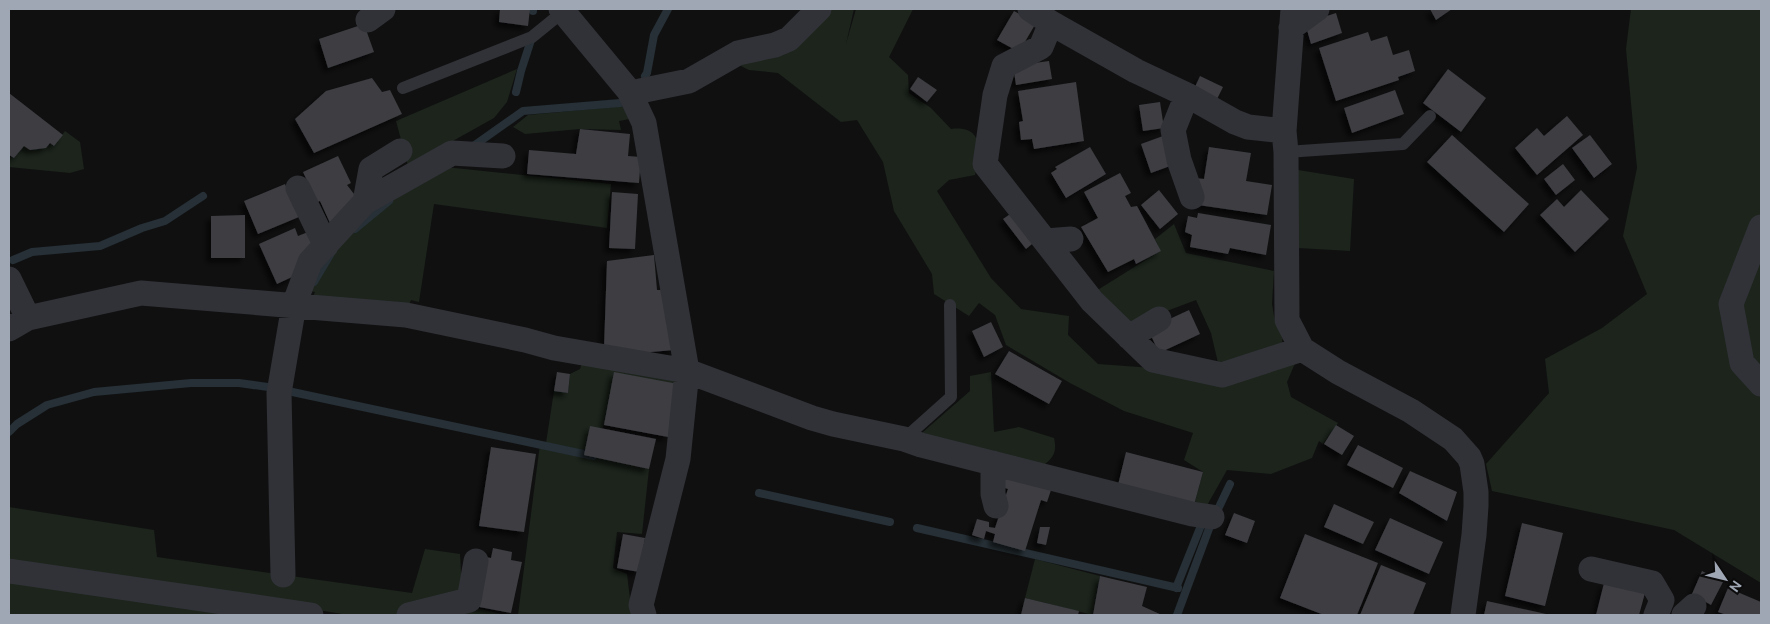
<svg xmlns="http://www.w3.org/2000/svg" width="1770" height="624" font-family="Ubuntu,sans-serif">
<defs>
<filter id="shadow"><feDropShadow dx="-4.5" dy="4.5" stdDeviation="2.5" flood-color="#0009"/></filter>
</defs>
<rect width="100%" height="100%" fill="#101011"/>
<!-- green -->
<path fill="#1c241c" d="M831,9H854L846,44L856,9H913L889,57L908,75L909,93L931,108L951,129C984,125 981,152 975,175L949,180L937,191L991,278L1021,309L1069,316L1068,335L1098,364L1153,368L1296,361L1287,382L1291,397L1338,423L1323,444L1319,441L1312,458L1271,474L1227,470L1205,509L1194,505L1203,472L1184,460L1193,433L1124,411L1070,383L1006,345L995,315L979,303L969,316L934,294L932,274L894,211L883,162L857,120L841,122L778,73L749,70L733,62Z
M1631,9H1761V583L1674,530L1492,491L1486,464L1549,393L1545,359L1602,328L1647,294L1623,236L1637,168L1626,49Z
M517,69L507,102L494,118L408,166L396,121Z
M624,106L630,119L619,121L621,130L580,129L525,134L513,127L528,115Z
M65,131L80,142L84,169L70,173L9,167V155L14,158L24,146L30,150L46,148L50,143L54,146Z
M445,167L611,184L607,228L434,204L419,302L411,300L407,310L312,299L315,292L310,291L339,245L387,204Z
M1298,170L1354,179L1350,251L1298,248Z
M1174,224L1186,253L1274,271L1272,304L1275,322L1283,337L1280,352L1219,367L1211,333L1196,300L1156,315L1130,330L1096,291L1160,251L1155,239Z
M584,357L676,376L678,384L604,425L602,429L590,427L585,452L546,443L554,391L568,393L570,374L580,369Z
M991,372L994,432L1019,427L1054,438C1057,451 1054,457 1044,465L921,441L923,432L970,391V376Z
M540,444L649,469L642,534L617,532L613,568L627,574L632,615H518Z
M9,507L154,530L157,557L412,593L425,549L460,554L462,590L450,602L506,615H348L128,578L9,561Z
M1035,559L1100,576L1093,615L1025,598Z
M9,578L301,615H9Z"/>
<g fill="none" stroke-linecap="round" stroke-linejoin="round">
<!-- stream -->
<path stroke="#263036" stroke-width="8" d="M533,11V9
M645,76L647,73L654,35L668,9
M516,92L521,71L532,37
M472,147L523,111L620,103
M355,229L389,201
M13,260L32,252L100,246L142,228L165,221L203,196
M314,282L330,255
M283,390L593,456
M9,432L17,424L47,405L94,392L191,383H239L275,388
M759,493L890,522
M917,528L1178,588
M1176,588L1202,523L1198,522
M1177,615L1210,526L1230,484"/>
</g>
<!-- building -->
<path fill="#3c3d42" filter="url(#shadow)" d="M500,9H530L528,26L499,22Z
M1430,9H1452L1436,20Z
M1014,11L1036,23L1019,52L997,40Z
M1336,13L1342,33L1311,44L1305,23Z
M364,24L374,52L328,68L319,39Z
M1368,32L1371,41L1387,36L1393,55L1409,50L1415,71L1398,77L1399,80L1336,101L1319,48Z
M1049,61L1052,79L1016,85L1013,66Z
M1448,69L1486,98L1461,132L1423,103Z
M1200,76L1223,87L1216,101L1194,89Z
M918,77L937,90L927,102L910,89Z
M372,78L382,92L390,90L402,114L314,153L295,119L326,91Z
M1076,82L1084,141L1034,149L1032,139L1021,140L1019,122L1023,121L1018,91Z
M1395,90L1404,114L1352,133L1344,108Z
M9,93L63,135L54,146L50,143L46,148L30,150L24,146L14,158L9,155Z
M1160,102L1164,128L1143,131L1139,105Z
M1567,116L1583,135L1537,175L1515,148L1537,128L1544,136Z
M580,129L630,134L628,156L641,157L639,183L527,174L529,150L576,154Z
M1452,135L1529,204L1504,232L1427,162Z
M1590,135L1612,164L1594,178L1572,148Z
M1163,136L1173,165L1151,173L1141,144Z
M1090,147L1106,174L1066,198L1051,173L1057,169L1055,167Z
M1209,147L1251,153L1246,181L1272,185L1267,215L1198,205L1195,178L1204,179Z
M338,156L351,183L347,185L358,199L330,223L320,201L317,202L303,172Z
M1563,164L1575,180L1556,195L1544,179Z
M1120,173L1131,193L1125,196L1131,207L1137,206L1161,251L1136,264L1134,259L1108,272L1081,227L1098,218L1084,192Z
M285,184L299,217L258,234L244,201Z
M1159,190L1178,214L1160,229L1141,205Z
M1581,190L1609,219L1575,252L1540,215L1557,199L1564,207Z
M612,192L638,194L635,249L609,248Z
M1016,210L1038,239L1026,249L1003,219Z
M1198,213L1271,225L1266,255L1230,248L1228,254L1190,247L1192,235L1185,232L1188,216L1197,218Z
M245,215V258H211V216Z
M295,228L298,236L308,232L314,243L292,277L277,284L259,244Z
M654,255L657,290H665L675,350L627,354L604,348L607,261Z
M1189,310L1200,334L1159,353L1148,329Z
M991,322L1003,347L984,357L972,331Z
M1009,351L1062,381L1049,404L995,374Z
M557,372L570,374L568,393L554,391Z
M614,372L678,384L668,437L604,425Z
M1336,425L1354,436L1342,455L1324,444Z
M590,426L656,439L649,469L584,455Z
M1358,445L1403,468L1393,488L1347,465Z
M491,447L536,454L524,532L479,526Z
M1126,452L1203,472L1194,505L1118,485Z
M1410,471L1457,492L1447,521L1399,493Z
M1007,475L1052,487L1047,502L1041,500L1025,551L993,542L995,534L986,531L984,539L972,535L977,519L989,522V527L995,528L1008,489L1002,487Z
M1334,504L1374,522L1363,544L1324,527Z
M1234,513L1255,521L1247,543L1225,535Z
M1390,518L1443,542L1429,574L1375,550Z
M1522,523L1563,533L1545,606L1505,596Z
M1040,527H1050L1046,545L1037,543Z
M623,534L645,538L639,572L617,568Z
M1305,534L1378,563L1357,615H1324L1280,598Z
M493,548L512,552L511,560L522,562L511,613L474,606L485,557L491,558Z
M1381,565L1426,583L1413,615H1360Z
M1702,571L1723,582L1711,605L1692,594Z
M1100,576L1147,587L1142,606L1162,615H1093Z
M1604,583L1645,593L1639,615H1596Z
M1728,588L1761,602V615H1727L1718,612Z
M1025,598L1079,611L1078,615H1021Z
M1487,601L1546,614V615H1484Z"/>
<g fill="none" stroke-linecap="round" stroke-linejoin="round">
<!-- service -->
<path stroke="#313237" stroke-width="12" d="M403,88L532,37L564,11
M1286,152L1403,144L1430,116
M904,439L951,397L950,305"/>
<!-- minor -->
<path stroke="#313237" stroke-width="25" d="M561,9L629,91L644,123L687,371L678,459L641,605L644,615
M1030,9L1051,23
M1293,9L1284,131L1286,152L1287,320L1302,349L1338,372L1411,411L1453,439L1469,457L1472,464L1476,492V506L1474,535L1463,615
M368,20L383,9
M1291,28L1317,9
M632,94L640,91L689,81L738,53L775,45L789,39L819,9
M1187,95L1173,130L1179,160L1192,197
M1284,131L1248,127L1235,122L1187,95L1136,71L1051,23L1041,47L1004,66L995,95L985,164L1092,301L1153,360L1222,375L1302,349
M298,188L326,246
M365,202L452,153L503,156
M1761,227L1731,304L1742,363L1761,384
M1046,241L1071,239
M9,279L28,318
M9,329L28,318L141,293L406,315L525,340L554,348L687,371L812,418L833,424L904,439L921,445L1192,514L1212,517
M1129,337L1159,319
M993,463V494L996,506
M1591,569L1652,583L1662,600L1656,615
M9,571L311,615
M283,575L279,393L294,305L310,262L365,202L371,169L400,151
M409,615L469,600L476,561
M1684,615L1694,606"/>
</g>
<!-- border -->
<rect width="1770" height="624" fill="none" stroke="#a0a7b4" stroke-width="20"/>
<!-- north arrow -->
<g transform="translate(1725 579) rotate(125)" stroke="#0b0b0c" stroke-width="4" paint-order="stroke">
<path d="M0-4L9 19L0 12L-9 19Z" fill="#a0a7b4"/>
<text y="-8" font-size="14" font-weight="bold" text-anchor="middle" fill="#a0a7b4">N</text>
</g>
</svg>
